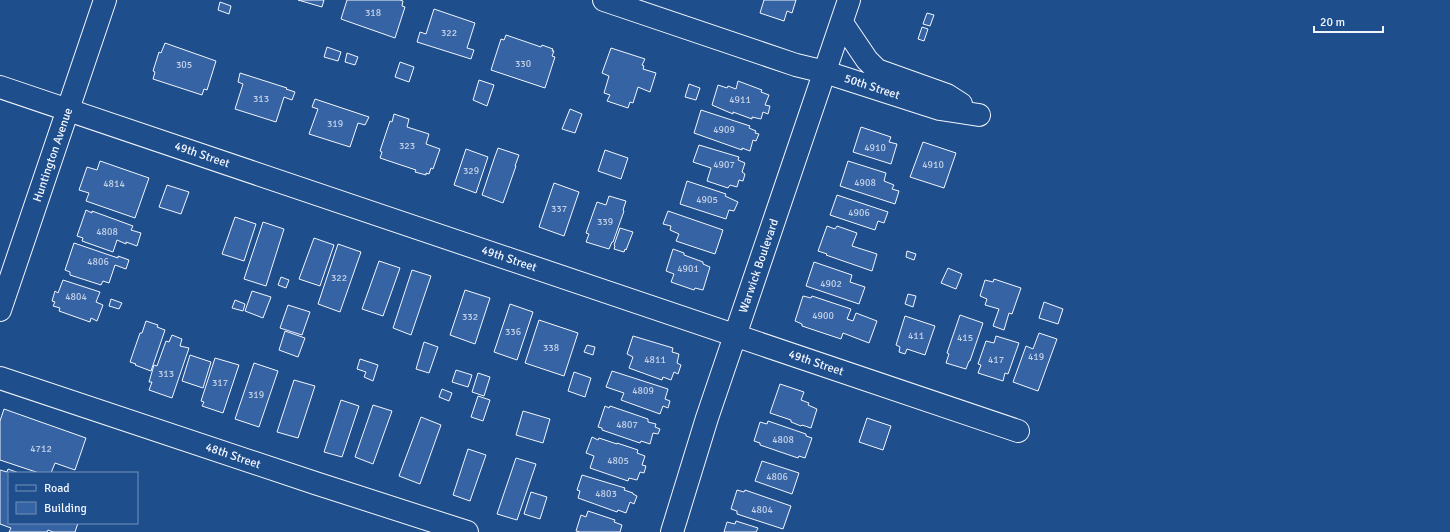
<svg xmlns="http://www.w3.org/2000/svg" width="1450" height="532" font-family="Signika,sans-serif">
<rect width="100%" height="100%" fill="#1f4e8c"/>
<!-- building -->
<path fill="#3563a3" stroke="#f2f6ff" d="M298,0H324L322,7Z
M347,0H400L403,1L402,6L405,7L395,38L341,19Z
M764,0H796L792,13L787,11L784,21L760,13Z
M220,2L231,6L229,14L218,10Z
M434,9L475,23L467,48L474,50L471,59L417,42L420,32L426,34Z
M927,13L934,15L930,26L923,24Z
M922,27L928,29L924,41L918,39Z
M506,35L541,47L542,45L553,49L552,51H554L552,56L555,57L545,88L491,70L501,39L504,40Z
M165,43L216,61L207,90L204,89L202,95L153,79L155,72L153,71L159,52L161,53Z
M327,47L341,52L338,61L324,57Z
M611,48L645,59L642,65L644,66L643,69L656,73L650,92L638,87L633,103L630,102L628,108L607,101L610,95L604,93L609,76L602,73Z
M347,53L358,57L355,65L345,62Z
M400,62L414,67L409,82L395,77Z
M240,73L287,88L286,89L295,92L292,100L284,97L276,122L235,109L243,84L238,82Z
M479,80L494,85L487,106L473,100Z
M738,81L762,90L761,92L769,95L765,105L770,106L768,114L763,112L761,119L752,117V119L733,112V114L712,105L718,85L727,88L728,86L736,89Z
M689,84L700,88L696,100L685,97Z
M315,99L369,117L365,125L358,123L350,147L309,134L318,109L312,107Z
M570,109L582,114L575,133L562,129Z
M701,110L750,126L749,128L756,131L755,133L759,134L756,141L753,140L750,151L742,148V150L694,133Z
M394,114L409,119L407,127L429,134L426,144L440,149L433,169L431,168L429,174L426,173V175L415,172L416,170L380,158L382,152L380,151L390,121L392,122Z
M861,127L891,137L889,142L897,144L891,164L853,152Z
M923,142L956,153L944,188L910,177Z
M699,145L739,157L738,160L745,163L742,172L745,174L743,181L739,180L737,187L730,185L728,188L707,181L711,168L693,162Z
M498,148L519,155L515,166H516L503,203L482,195L494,159Z
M466,149L488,157L476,193L454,185Z
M605,150L628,158L621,179L598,171Z
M100,161L149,178L135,218L86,201L89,193L79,190L87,167L97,170Z
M848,161L886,173L884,181L894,185L892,189L899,191L895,204L840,186Z
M687,181L726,194L725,196L738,202L734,211L729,210L726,219L680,204Z
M554,183L579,192L564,236L539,227Z
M167,185L189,192L181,214L159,207Z
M837,195L888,212L884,223L878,221L875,230L830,215Z
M609,196L626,201L623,210L624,211L613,242H612L609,249L586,242L589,234L586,233L597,202L606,205Z
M86,210L92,213V211L133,226L131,230L141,233L137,246L126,242V244L117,240L113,252L82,241L83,238L77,236Z
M668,211L723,230L715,254L676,241L679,234L670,230L671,226L663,224Z
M235,217L256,224L244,261L222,254Z
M263,222L284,229L266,286L244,279Z
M827,226L835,229L837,226L857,233L852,246L877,254L872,271L826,255L827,254L818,251Z
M620,228L633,232L626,250L625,249L624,252L614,249L615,246L614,245Z
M314,238L334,245L320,286L299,279Z
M74,243L118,258V256L129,260L126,269L115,265L109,283L103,281L101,285L70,275V272L65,270Z
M338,244L361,252L340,312L318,304Z
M673,249L684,253V255L703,262V264L710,267L703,290L695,288L694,290L671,282L674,274L666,271Z
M907,251L916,254L914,260L906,257Z
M379,261L400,268L383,316L362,309Z
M814,262L852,275L850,282L865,287L859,304L806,286Z
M948,268L962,274L956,289L941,283Z
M412,270L431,276L411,335L393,328Z
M281,277L289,280L286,288L278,285Z
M994,279L1021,288L1012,314L1009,313L1004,330L993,326L999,309L985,305L987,299L980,296L985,280L993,282Z
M63,280L100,292L96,302L103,305L97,321L91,318L90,322L59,311L60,308L53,306L55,302L52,301L55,291L58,293Z
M465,290L490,298L475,344L450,335Z
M252,291L271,297L263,318L245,311Z
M908,294L916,296L913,307L905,304Z
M803,296L811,298L812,296L851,309L847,319L853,321L856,313L877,321L869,343L843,333L841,339L802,326V324L795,321Z
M111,299L122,303L119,309L109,306Z
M235,300L245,304L243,311L232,308Z
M1044,302L1063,309L1058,324L1039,318Z
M510,304L533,312L517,360L494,352Z
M288,305L310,312L302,335L280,328Z
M960,315L983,323L970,361H969L966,369L946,363L949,354L947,353Z
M905,316L935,326L925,355L907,349L905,354L899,352L900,347L896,345Z
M539,320L578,333L564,376L525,363Z
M146,321L158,325L157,327L165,330L151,371L135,365L136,364L130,362L140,333H142Z
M285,331L305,338L298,357L279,350Z
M1039,333L1057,339L1038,391L1013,382L1026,346L1033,349Z
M172,335L182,339L180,346L189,348L172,398L149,390L152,382H149L154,365L157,366L166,341L169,342Z
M633,336L673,348L672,352L679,354L677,363L681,365L678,374L674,372L671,380L663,377L662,380L629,368L633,357L627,354Z
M996,336L1019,343L1008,374L1005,373L1003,381L978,373L981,365L978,364L986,341L994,343Z
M424,342L438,347L429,373L416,369Z
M587,345L595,347L593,355L584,352Z
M190,355L211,362L203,388L182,381Z
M215,358L239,365L223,413L202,406L204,402L201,401Z
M360,359L378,365L373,381L364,377L366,372L357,369Z
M254,363L278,371L259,427L235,419Z
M456,370L472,375L468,387L452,382Z
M612,371L668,389L665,399L670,401L668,408L663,406L660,414L621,400L624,393L606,387Z
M574,372L591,378L585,397L568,391Z
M478,373L490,377L484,396L472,392Z
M294,380L315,386L298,438L277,432Z
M780,384L804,392L801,400L809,403L808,405L817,409L811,428L802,425L801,426L791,422V420L770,413Z
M442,389L452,393L449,401L439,397Z
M478,396L490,400L483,421L471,417Z
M341,400L359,406L342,457L324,452Z
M373,405L392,411L373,464L355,457Z
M605,406L609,408L610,406L648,419V422L656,424L655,427L660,429L658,434L653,433L650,444L641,441L640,443L602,430V428L598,427Z
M4,409L86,438L75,470L55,463L51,473H39L0,460V421Z
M523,411L550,419L543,443L516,435Z
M421,417L441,425L420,484L399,476Z
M867,418L891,426L883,450L859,442Z
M768,421L806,434V436L812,438L805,458L799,456L798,458L760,445V443L754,441L760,422L767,424Z
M592,437L598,440L599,438L617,444V443L638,450L637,453L645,456L642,465L646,466L644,473L640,472L637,480L629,478L628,481L590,468L594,456L586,453Z
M468,449L486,455L470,501L453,495Z
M516,458L536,464L517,520L497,514Z
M762,461L799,473L792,494L755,481Z
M8,469L19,473H9V523H78L75,532H53L48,530L47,532H9L11,528L0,524V470L7,472Z
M582,475L625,488L624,490L633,493V494L637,496L634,504L630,502L626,513L618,510L617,512L578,498L580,491L577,490Z
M737,490L744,492L745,490L791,506L783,529L737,514V511L731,509Z
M531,492L547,497L540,519L524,514Z
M588,511L615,520L614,522L622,525L620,532H580L576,531L581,515L586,517Z
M736,521L758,528L756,532H724L727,522L735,524Z"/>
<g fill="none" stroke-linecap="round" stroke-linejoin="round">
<defs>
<path id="minor" d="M604,0L796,65L825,72L940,109L979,115
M842,23L867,60L877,70L947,95L961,104
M0,87L1018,431
M0,378L315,483L467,532"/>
<path id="major" d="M0,310L105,0
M672,532L707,418L849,0"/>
</defs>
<!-- minor casing -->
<use href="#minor" stroke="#f2f6ff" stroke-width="24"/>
<!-- major casing -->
<use href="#major" stroke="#f2f6ff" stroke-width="24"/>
<!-- minor -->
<use href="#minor" stroke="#1f4e8c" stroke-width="22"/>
<!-- major -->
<use href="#major" stroke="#1f4e8c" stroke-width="22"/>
</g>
<g text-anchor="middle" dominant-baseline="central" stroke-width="3" stroke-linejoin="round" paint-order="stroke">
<!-- number labels -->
<g font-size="10" fill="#c3d1e8">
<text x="373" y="13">318</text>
<text x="449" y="33">322</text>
<text x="523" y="64">330</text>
<text x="184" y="65">305</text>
<text x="261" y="99">313</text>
<text x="740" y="100">4911</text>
<text x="335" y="124">319</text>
<text x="724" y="130">4909</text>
<text x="407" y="146">323</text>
<text x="875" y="148">4910</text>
<text x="724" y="165">4907</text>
<text x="933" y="165">4910</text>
<text x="471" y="171">329</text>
<text x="865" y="183">4908</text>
<text x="114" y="184">4814</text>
<text x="707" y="200">4905</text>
<text x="559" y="209">337</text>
<text x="859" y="213">4906</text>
<text x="605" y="222">339</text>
<text x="107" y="232">4808</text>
<text x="98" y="262">4806</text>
<text x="688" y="269">4901</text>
<text x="339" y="278">322</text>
<text x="831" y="284">4902</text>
<text x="76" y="297">4804</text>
<text x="823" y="316">4900</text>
<text x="470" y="317">332</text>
<text x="513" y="332">336</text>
<text x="916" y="336">411</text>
<text x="965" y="338">415</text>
<text x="551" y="348">338</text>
<text x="1036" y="357">419</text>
<text x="655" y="360">4811</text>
<text x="996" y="360">417</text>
<text x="166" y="374">313</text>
<text x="220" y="383">317</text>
<text x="643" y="391">4809</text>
<text x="256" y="395">319</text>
<text x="627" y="425">4807</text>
<text x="783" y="440">4808</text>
<text x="41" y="449">4712</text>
<text x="618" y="461">4805</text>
<text x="777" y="477">4806</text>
<text x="606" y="494">4803</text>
<text x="762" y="510">4804</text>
</g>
<!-- street labels -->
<g font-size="12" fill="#f2f6ff" stroke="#1f4e8c">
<text transform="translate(872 87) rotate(18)">50th Street</text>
<text transform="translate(53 155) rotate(-71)">Huntington Avenue</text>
<text transform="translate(202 155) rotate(19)">49th Street</text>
<text transform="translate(509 259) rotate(19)">49th Street</text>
<text transform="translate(759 266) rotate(-71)">Warwick Boulevard</text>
<text transform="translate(816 363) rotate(19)">49th Street</text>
<text transform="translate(233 456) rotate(19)">48th Street</text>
</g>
</g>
<!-- legend -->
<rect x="8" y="472" width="130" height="52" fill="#1f4e8c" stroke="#7391ba"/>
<rect x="16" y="485" width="20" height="6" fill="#1f4e8c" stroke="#7391ba"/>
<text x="44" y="492" font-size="12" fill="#f2f6ff">Road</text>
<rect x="16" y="502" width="20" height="12" fill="#3563a3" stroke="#7391ba"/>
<text x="44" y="512" font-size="12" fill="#f2f6ff">Building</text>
<!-- scale -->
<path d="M1314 26v6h69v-6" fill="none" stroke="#f2f6ff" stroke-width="2"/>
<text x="1320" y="26" font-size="12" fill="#f2f6ff" stroke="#1f4e8c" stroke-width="3" paint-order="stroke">20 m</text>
</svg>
